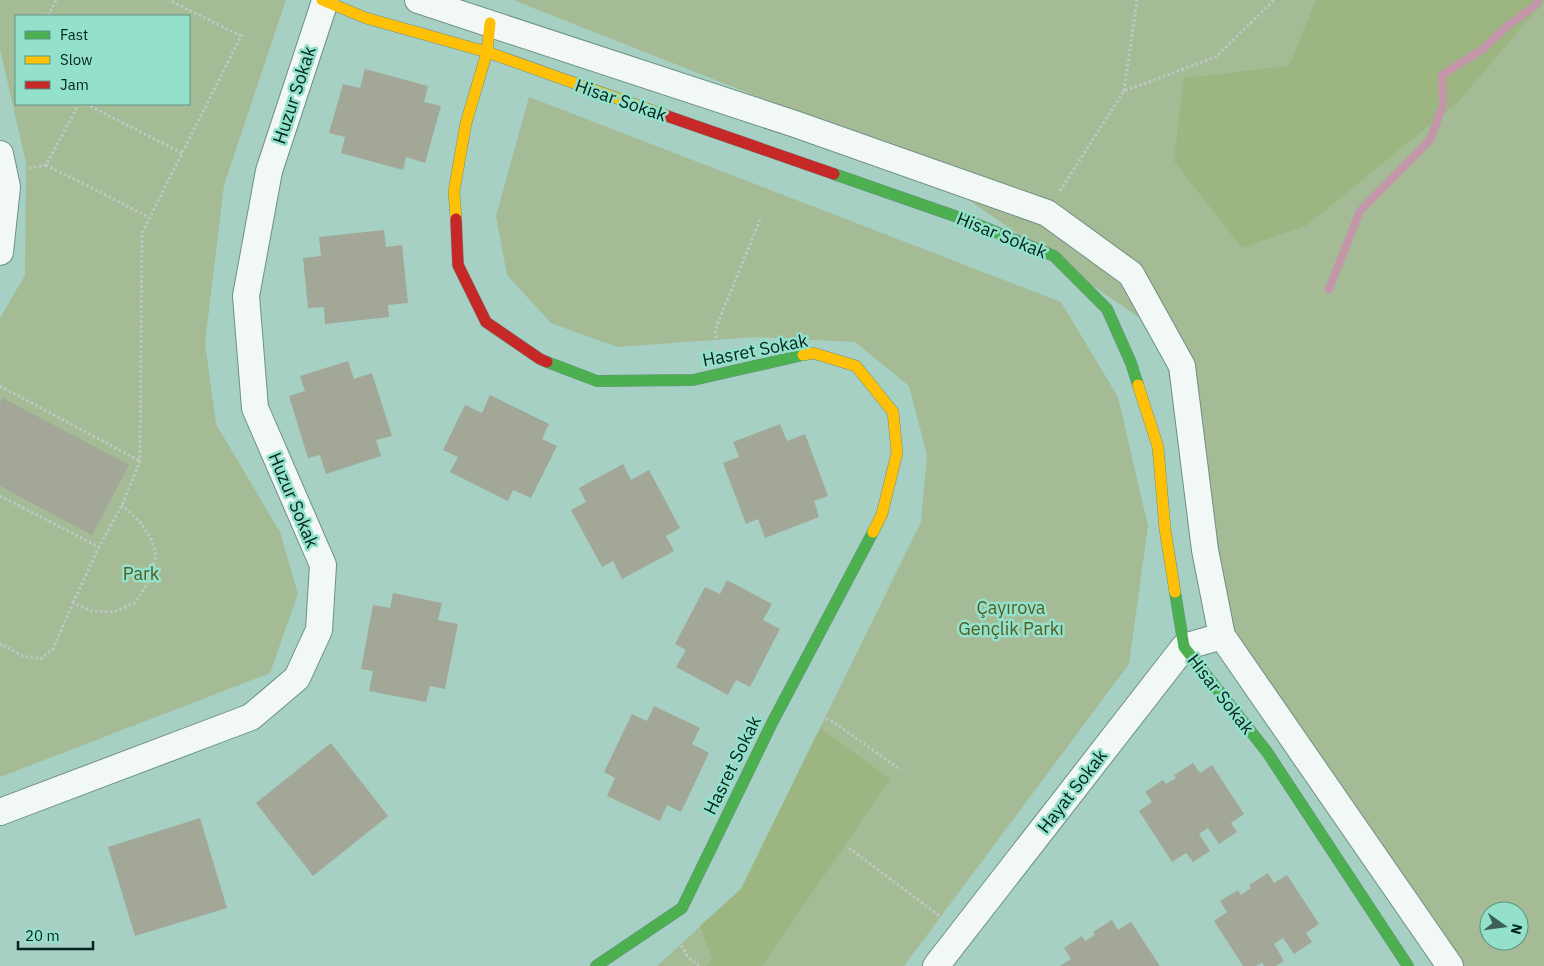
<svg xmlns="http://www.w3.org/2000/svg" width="1544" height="966" font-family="'IBM Plex Sans',sans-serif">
<rect width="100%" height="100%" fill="#a6d0c3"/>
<!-- green -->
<path fill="#a4bb95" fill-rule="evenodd" d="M0,0H286L224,185L205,343L216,424L280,532L298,594L270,673L0,777V318L25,275L26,163L0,49ZM16,16H189V104H16Z
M513,0H1544V966H1442L1219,629L1160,332L902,154ZM1489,911H1519V941H1489Z
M529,97L1061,302L1118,397L1148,526L1129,664L904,966H657L741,889L921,522L927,455L909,386L855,342L755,337L617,347L551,323L507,275L496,216Z"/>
<!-- forest -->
<path fill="#9db581" d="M1316,0H1544V1L1459,101L1307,225L1242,248L1174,161L1184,78L1289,66Z
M820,728L890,779L762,966H706L712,959L700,926L741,889Z"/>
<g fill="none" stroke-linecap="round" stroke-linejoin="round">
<!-- stream -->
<path stroke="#c396a9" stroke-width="8" d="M1329,289L1360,211L1430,140L1443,105L1442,75L1483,49L1507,26L1536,5L1538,0"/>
</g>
<!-- building -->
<path fill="#a2a798" d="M365,69L428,86L424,102L441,106L425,163L406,157L403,170L341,153L345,137L329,133L343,84L360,88Z
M384,230L386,247L402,245L408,303L388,305L389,317L325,324L324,307L308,308L303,258L321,256L319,237Z
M348,361L354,379L372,373L392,436L376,440L381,456L326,474L320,455L308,458L289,396L305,391L300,376Z
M490,395L549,424L542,439L557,446L531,498L513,490L508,501L450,472L458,457L443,450L465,405L482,413Z
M3,398L129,465L92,535L0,486V403Z
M780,424L787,441L805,434L828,496L814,501L819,517L765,538L758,519L746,524L723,463L739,457L733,442Z
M623,464L631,480L649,470L680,528L666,536L674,551L622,579L613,561L602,567L571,510L586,502L579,488Z
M727,580L772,604L763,620L780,629L750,687L736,680L728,695L676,667L686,650L675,644L705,587L720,594Z
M393,593L442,603L438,620L458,624L445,689L430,686L426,702L369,691L373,671L361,669L373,605L390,608Z
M654,706L700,728L692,744L709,753L681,812L667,805L660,821L607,796L615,778L604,772L632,714L647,721Z
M331,743L388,816L313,876L256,803Z
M1193,763L1200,773L1212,765L1244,814L1231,823L1237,832L1219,844L1208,828L1199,834L1210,851L1193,862L1186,853L1172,862L1139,811L1152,802L1145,792L1163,780L1166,784L1176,778L1174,775Z
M200,818L227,908L135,936L108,847Z
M1268,873L1274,883L1287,875L1319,924L1306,933L1312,942L1294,954L1283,938L1274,944L1284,961L1276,966H1264L1262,963L1256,966H1243L1214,921L1227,912L1220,901L1238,890L1241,895L1251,888L1249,885Z
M1112,920L1118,930L1131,922L1160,966H1060L1071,959L1064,948L1082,936L1085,941L1095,935L1093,932Z"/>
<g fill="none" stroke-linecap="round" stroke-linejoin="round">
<defs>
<path id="street" d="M418,0L795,124L1047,213L1131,274L1182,366L1205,550L1222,636L1450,966
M0,154L7,187L0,252
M0,812L251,717L297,678L319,630L323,565L255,408L246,296L269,171L325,1
M936,966L1184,647L1222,636"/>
<path id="fast" d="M834,174L969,221L1054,256L1107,309L1131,363L1138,385
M547,362L597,381L693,380L803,355
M1175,592L1184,647L1267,752L1408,966
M596,966L682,908L772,723L873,532"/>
<path id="slow" d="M322,0L366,18L487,52L667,116
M456,219L454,191L466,123L487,52L490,23
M803,355L813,353L856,366L893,412L897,453L882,514L873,532
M1138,385L1158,447L1165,529L1175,592"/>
<path id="jam" d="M667,116L834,174
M456,219L458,265L486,322L540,359L547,362"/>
</defs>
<!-- street casing -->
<use href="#street" stroke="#6e9086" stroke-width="28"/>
<!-- fast casing -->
<use href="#fast" stroke="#6e9086" stroke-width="12"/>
<!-- slow casing -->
<use href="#slow" stroke="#6e9086" stroke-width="12"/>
<!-- jam casing -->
<use href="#jam" stroke="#6e9086" stroke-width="12"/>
<!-- path -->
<path stroke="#bbc9c5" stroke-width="3" stroke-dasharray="2.5 2.5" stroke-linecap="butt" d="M48,16L56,0
M1124,91L1137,0
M86,104L182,153
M46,165L149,217
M29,168L46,165L79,104
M1060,191L1124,91L1216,57L1274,0
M718,348L715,330L760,220
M0,386L140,461
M0,496L99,547L122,505L140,461L142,233L241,36L169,0
M73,603L99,547
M0,646L1,644L23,656L41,659L53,649L73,603L92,611L114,612L135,603L150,579L156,555L151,539L140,522L122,505
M808,710L833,722L901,770
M849,848L941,917
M679,941L687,956L699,966"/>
<!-- street -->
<use href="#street" stroke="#f2f8f6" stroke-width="26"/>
<!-- fast -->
<use href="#fast" stroke="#4caf50" stroke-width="11"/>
<!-- slow -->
<use href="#slow" stroke="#ffc107" stroke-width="11"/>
<!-- jam -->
<use href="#jam" stroke="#c62828" stroke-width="11"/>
</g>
<g text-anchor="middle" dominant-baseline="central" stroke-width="5" stroke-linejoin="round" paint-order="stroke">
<!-- street labels -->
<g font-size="18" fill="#03241c" stroke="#94e1cb">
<text transform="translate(294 95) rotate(-72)">Huzur Sokak</text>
<text transform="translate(621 100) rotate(19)">Hisar Sokak</text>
<text transform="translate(1002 235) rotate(22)">Hisar Sokak</text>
<text transform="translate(755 350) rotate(-11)">Hasret Sokak</text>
<text transform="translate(294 500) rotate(67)">Huzur Sokak</text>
<text transform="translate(1221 694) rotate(52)">Hisar Sokak</text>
<text transform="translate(732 765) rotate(-64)">Hasret Sokak</text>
<text transform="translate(1072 791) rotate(-52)">Hayat Sokak</text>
</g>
<!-- park labels -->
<g font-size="18" fill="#565c1f" stroke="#94e1cb">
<text x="141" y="573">Park</text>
<text x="1011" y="607">Çayırova<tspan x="1011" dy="21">Gençlik Parkı</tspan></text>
</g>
</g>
<!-- legend -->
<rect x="15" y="15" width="175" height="90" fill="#94e1cb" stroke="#5a9585"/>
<rect x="25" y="31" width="25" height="8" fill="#4caf50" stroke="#5a9585"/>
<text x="60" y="40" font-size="15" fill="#03241c">Fast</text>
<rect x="25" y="56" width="25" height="8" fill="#ffc107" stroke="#5a9585"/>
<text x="60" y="65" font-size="15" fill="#03241c">Slow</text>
<rect x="25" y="81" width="25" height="8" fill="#c62828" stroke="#5a9585"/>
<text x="60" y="90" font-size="15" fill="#03241c">Jam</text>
<!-- north arrow -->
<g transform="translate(1504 926) rotate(104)"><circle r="24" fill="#94e1cb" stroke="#5a9585"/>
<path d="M0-4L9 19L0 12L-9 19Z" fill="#3c6056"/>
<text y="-8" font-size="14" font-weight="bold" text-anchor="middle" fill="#03241c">N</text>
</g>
<!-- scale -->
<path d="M18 941v8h75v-8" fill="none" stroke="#03241c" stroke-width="2.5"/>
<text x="25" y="941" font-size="15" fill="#03241c" stroke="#94e1cb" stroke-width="4" paint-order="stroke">20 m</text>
</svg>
